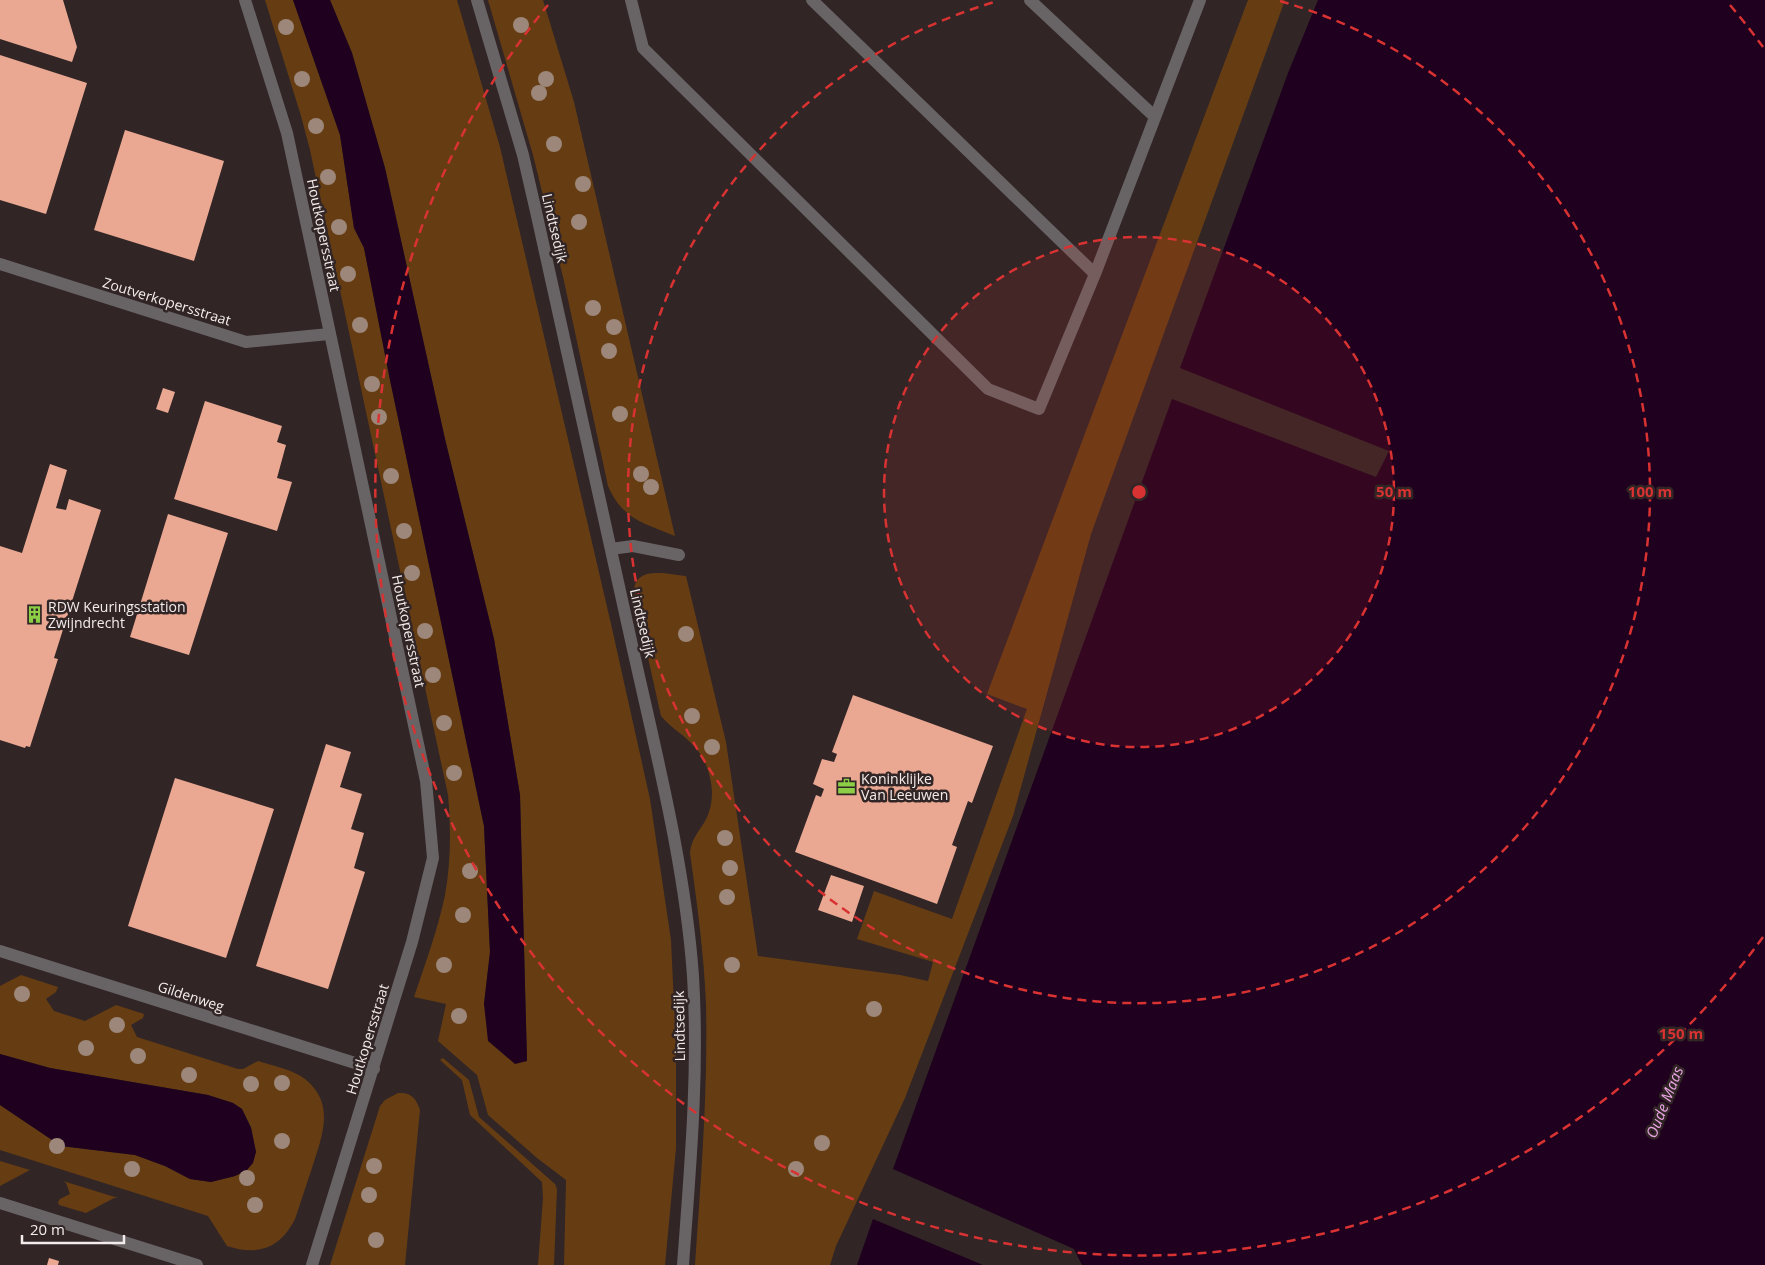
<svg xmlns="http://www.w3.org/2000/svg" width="1765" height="1265" font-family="'Open Sans',sans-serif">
<rect width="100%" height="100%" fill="#312526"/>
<!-- green -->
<path fill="#663d12" d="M265,0H293L340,135L354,228L364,248L390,380L484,826L490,952L484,1004L527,1060L520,795L494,639L445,439L385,168L352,53L330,0H457L500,147L611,624L650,799L671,940L676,1048V1148L665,1265H564L566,1180L537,1158L488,1115L477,1075L438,1041L446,1004L414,997C425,964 438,929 445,895C451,862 451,828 448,795L310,150L301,116Z
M488,0H543L574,102L675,536C644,523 623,520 608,486L564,281L533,155Z
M1248,0H1285L1091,534L1013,816L905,1098L836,1246L830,1265H695C701,1178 708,1091 706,1004C704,954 697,903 690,853C692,834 704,828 709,812C717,789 708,758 690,742C681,733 669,726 661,716L634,595C632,564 667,574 686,576L726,742L758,956L900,975L928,981L933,962L857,939L874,891L952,919L1027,709L987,694Z
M21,975L58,987L56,992L46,999L54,1011L85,1021L116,1005L144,1014L143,1018L131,1025L137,1037L238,1069H243L258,1061C273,1066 292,1069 305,1079C336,1104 322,1136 312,1168C306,1185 301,1202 295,1219C280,1249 257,1256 227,1246L208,1216L0,1150V1105L61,1146L135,1155L165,1166L190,1179L211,1182L235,1176L247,1170L256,1152L251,1127L242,1109L233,1103L208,1095L50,1068L0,1054V986Z
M443,1058L469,1080L479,1117L555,1184L557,1189L554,1265H538L543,1198L542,1182L470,1115L462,1080L440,1060Z
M398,1093C411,1092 416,1098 420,1110L405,1265H330L380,1106L385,1100Z
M0,1161L30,1170L0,1186Z
M63,1181L118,1198H114L86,1213L59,1205L58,1202L60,1199L70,1194L66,1183Z"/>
<!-- water -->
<path fill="#1f001e" d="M293,0H330L352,53L385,168L445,439L494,639L520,795L527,1061L515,1064L488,1041L484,1004L490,952L484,826L390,380L364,248L354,228L340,135Z
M1318,0H1765V1265H1082L1074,1249L893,1169L1172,399L1376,477L1389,451L1180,368L1288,73Z
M0,1054L50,1068L208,1095L233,1103L242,1109L251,1128L256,1152L253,1163L247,1170L235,1176L211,1182L190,1179L165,1166L135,1155L61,1146L0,1105Z
M873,1219L983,1265H857Z"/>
<!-- building -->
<path fill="#eaa791" d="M0,0H63L77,47L72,62L0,39Z
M0,55L87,83L46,214L0,200Z
M125,130L224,161L194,261L94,230Z
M163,388L175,392L168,413L156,409Z
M205,401L282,426L277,442L286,445L277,478L292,482L277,531L174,499Z
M50,464L67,470L56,508L66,510L69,499L101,510L54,658L58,659L30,747L26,746L25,748L0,740V546L22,553Z
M168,514L228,533L189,655L130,637Z
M853,695L993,746L972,803L968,801L952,845L957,847L937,904L795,852L816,795L821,797L824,789L813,784L822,759L834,762L837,754L832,752Z
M326,744L351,752L340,787L362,794L351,829L364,833L354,868L365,872L328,989L256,966Z
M175,778L274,809L226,958L128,926Z
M831,875L864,886L852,922L818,910Z
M49,1258L59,1261L58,1265H47Z"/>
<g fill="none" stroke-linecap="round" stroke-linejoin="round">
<!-- minor -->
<path stroke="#686365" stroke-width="12" d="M245,0L287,133L426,781L433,858L412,942L312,1265
M477,0L523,155L537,216C569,359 600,502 632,645C656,753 685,865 693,976C699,1073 690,1169 683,1265
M631,0L643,48L988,389L1039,409L1095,274L1200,0
M812,0L1095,274
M1030,0L1154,116
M0,264L246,342L329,334
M611,549L633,546L679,555
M0,951L374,1069
M0,1203L197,1265"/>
</g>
<!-- trees -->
<g fill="#9d877a">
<circle cx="521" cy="25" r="8"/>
<circle cx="286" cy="27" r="8"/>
<circle cx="302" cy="79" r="8"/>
<circle cx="546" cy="79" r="8"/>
<circle cx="539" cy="93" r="8"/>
<circle cx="316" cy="126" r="8"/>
<circle cx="554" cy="144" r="8"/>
<circle cx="328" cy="177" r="8"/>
<circle cx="583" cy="184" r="8"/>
<circle cx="579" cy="222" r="8"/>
<circle cx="339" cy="227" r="8"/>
<circle cx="348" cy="274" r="8"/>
<circle cx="593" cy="308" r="8"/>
<circle cx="360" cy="325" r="8"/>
<circle cx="614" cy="327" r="8"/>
<circle cx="609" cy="351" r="8"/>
<circle cx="372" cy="384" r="8"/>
<circle cx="620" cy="414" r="8"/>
<circle cx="379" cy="417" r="8"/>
<circle cx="641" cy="474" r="8"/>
<circle cx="391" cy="476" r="8"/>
<circle cx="651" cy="487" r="8"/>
<circle cx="404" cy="531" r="8"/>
<circle cx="412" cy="573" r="8"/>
<circle cx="425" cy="631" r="8"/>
<circle cx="686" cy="634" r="8"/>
<circle cx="433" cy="675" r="8"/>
<circle cx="692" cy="716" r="8"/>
<circle cx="444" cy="723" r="8"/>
<circle cx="712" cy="747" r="8"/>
<circle cx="454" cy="773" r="8"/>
<circle cx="725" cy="838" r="8"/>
<circle cx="730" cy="868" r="8"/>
<circle cx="470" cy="871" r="8"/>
<circle cx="727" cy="897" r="8"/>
<circle cx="463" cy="915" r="8"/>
<circle cx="444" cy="965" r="8"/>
<circle cx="732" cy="965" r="8"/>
<circle cx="22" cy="994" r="8"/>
<circle cx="874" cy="1009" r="8"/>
<circle cx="459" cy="1016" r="8"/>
<circle cx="117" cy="1025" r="8"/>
<circle cx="86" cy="1048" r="8"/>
<circle cx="138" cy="1056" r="8"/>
<circle cx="189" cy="1075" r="8"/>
<circle cx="282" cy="1083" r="8"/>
<circle cx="251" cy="1084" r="8"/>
<circle cx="282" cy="1141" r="8"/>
<circle cx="822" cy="1143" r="8"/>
<circle cx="57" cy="1146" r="8"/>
<circle cx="374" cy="1166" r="8"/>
<circle cx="132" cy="1169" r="8"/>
<circle cx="796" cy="1169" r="8"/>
<circle cx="247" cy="1178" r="8"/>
<circle cx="369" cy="1195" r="8"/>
<circle cx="255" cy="1205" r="8"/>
<circle cx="376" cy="1240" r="8"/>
</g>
<!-- distance rings -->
<circle cx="1139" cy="492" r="255" fill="#d83232" fill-opacity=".12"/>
<g fill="none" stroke="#d83232" stroke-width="2.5" stroke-dasharray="9 6">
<circle cx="1139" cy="492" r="255"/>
<path d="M1280 1A511 511 0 1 1 998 1"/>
<path d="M1763 937A766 766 0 1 1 548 5M1730 5A766 766 0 0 1 1763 47"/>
</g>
<!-- icons -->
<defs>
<symbol id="building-bare" viewBox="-9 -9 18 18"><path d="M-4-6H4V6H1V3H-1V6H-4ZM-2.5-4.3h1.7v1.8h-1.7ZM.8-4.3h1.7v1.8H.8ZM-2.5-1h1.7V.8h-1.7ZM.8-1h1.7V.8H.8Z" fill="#8cce45" stroke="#312526" stroke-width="2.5" paint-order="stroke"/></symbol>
<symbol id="office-bare" viewBox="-9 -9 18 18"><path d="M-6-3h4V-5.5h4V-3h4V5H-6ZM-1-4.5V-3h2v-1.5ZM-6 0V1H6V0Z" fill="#8cce45" stroke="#312526" stroke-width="2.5" paint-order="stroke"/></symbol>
</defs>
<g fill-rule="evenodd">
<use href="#building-bare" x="22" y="602" width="25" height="25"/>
<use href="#office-bare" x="834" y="774" width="25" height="25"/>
</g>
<g text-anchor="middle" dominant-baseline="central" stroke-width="5" stroke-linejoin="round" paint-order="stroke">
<!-- street labels -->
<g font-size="14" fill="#f4ecec" stroke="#312526">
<text transform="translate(555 228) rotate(77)">Lindtsedijk</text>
<text transform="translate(324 235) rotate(78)">Houtkopersstraat</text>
<text transform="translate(167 301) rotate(17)">Zoutverkopersstraat</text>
<text transform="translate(643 623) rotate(77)">Lindtsedijk</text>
<text transform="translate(409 631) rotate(78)">Houtkopersstraat</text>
<text transform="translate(191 996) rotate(18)">Gildenweg</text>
<text transform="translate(679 1026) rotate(-91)">Lindtsedijk</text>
<text transform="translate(367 1039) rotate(-73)">Houtkopersstraat</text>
</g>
<!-- poi labels -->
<g font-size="14" fill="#f4ecec" stroke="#312526" text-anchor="start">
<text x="48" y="606">RDW Keuringsstation<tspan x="48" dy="16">Zwijndrecht</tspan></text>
<text x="861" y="778">Koninklijke<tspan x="861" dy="16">Van Leeuwen</tspan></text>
</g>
<!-- water labels -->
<g font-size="15" font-style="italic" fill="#eca6e6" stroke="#312526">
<text transform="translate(1664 1102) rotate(-68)">Oude Maas</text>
</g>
</g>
<circle cx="1139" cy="492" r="8" fill="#d83232" stroke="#312526" stroke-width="2.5"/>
<g font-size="15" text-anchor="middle" font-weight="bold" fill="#d83232" stroke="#312526" stroke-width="5" stroke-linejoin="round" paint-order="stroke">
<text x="1394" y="497">50 m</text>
<text x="1650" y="497">100 m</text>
<text x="1681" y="1039">150 m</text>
</g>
<!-- scale -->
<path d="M22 1235v8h102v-8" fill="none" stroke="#f4ecec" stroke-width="2.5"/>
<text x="30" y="1235" font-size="15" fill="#f4ecec" stroke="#312526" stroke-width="4" paint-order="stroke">20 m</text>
</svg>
